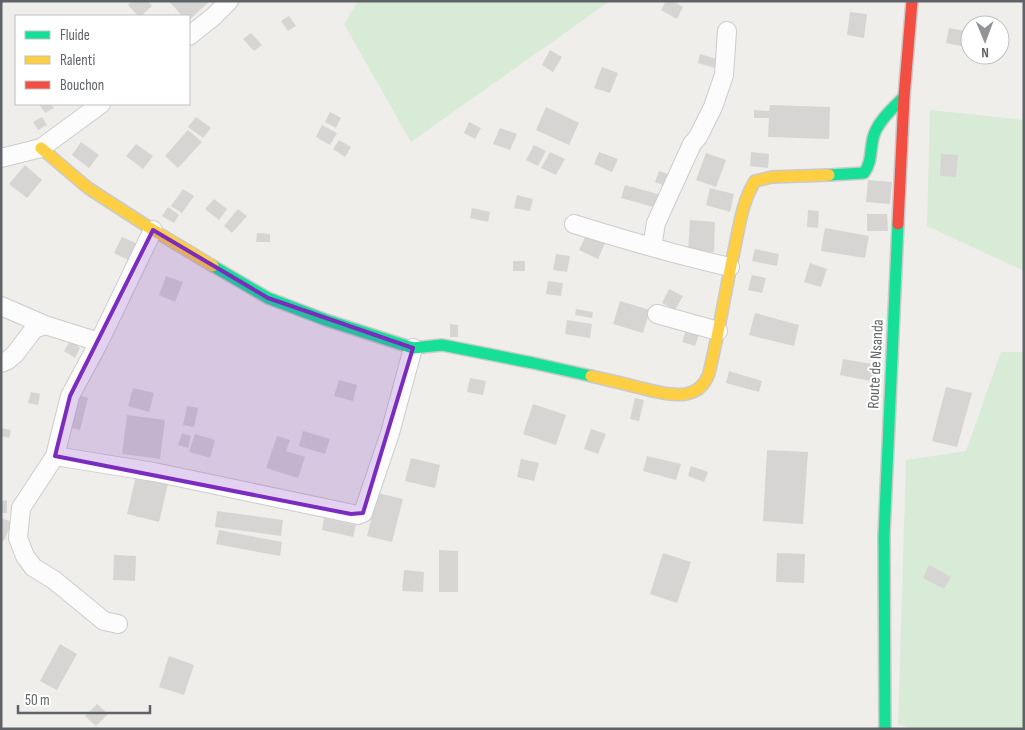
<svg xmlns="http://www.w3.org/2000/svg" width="1025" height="730" font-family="'Sofia Sans Condensed',sans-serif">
<rect width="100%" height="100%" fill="#efeeea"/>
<!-- green -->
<path fill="#d8ebd6" d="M358,1H610L411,142L344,24Z
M930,110L1024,120V271L927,226Z
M1001,352H1024V729H911L898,724L906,460L966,451Z"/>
<!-- building -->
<path fill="#d6d5d3" d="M132,1H148L152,6L141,16H138L128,5Z
M169,1H210L189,20V16H182Z
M666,1H673L683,7L677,19L661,10Z
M850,12L867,14L864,38L847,35Z
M289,16L296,26L288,31L281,21Z
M949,28L970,32V48L946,43Z
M251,33L262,45L254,51L243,39Z
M550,50L562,57L553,72L542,65Z
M700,54L720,60L718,69L698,63Z
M602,67L618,73L610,93L594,88Z
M39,104H51L54,108L45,113Z
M770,105L830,107L829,139L768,137L769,118H754V110L769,111Z
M546,107L579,123L569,145L536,130Z
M330,112L341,118L336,128L325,122Z
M42,117L47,125L38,130L33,122Z
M196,117L211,128L203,138L188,127Z
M469,122L481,128L475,139L464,133Z
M322,125L337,133L330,145L316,137Z
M500,128L517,134L510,150L493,144Z
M188,130L202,142L178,168L165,156Z
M339,140L351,147L345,157L333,149Z
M81,142L99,155L89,168L72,155Z
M136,144L153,156L143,169L126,156Z
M534,145L546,151L538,166L526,160Z
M550,152L565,159L556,175L541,168Z
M599,152L618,159L612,172L594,164Z
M751,152L769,154L768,168L750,166Z
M706,153L726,160L716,187L696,180Z
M941,154L958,155L956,177L940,176Z
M25,165L42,180L27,198L9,184Z
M659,171L672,175L668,187L655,182Z
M868,180L892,182L890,204L866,202Z
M625,185L665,196L661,209L621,198Z
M710,188L734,194L730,212L706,205Z
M183,189L194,196L182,213L171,206Z
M517,195L533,199L530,211L514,208Z
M214,199L227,209L219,220L205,209Z
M168,207L179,215L174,223L162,216Z
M472,208L490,212L488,222L470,218Z
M238,209L247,216L232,233L224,226Z
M808,210L819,211L818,228L807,227Z
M867,214H887L888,231H867Z
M690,220L715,222L714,252L688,251Z
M825,228L869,236L865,258L821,251Z
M257,233L270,234V242H256Z
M586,235L605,243L598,259L579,250Z
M122,237L136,243L128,260L114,253Z
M755,249L779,254L777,266L752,261Z
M556,254L570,256L567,272L553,270Z
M513,261H525V271H513Z
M810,263L827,269L821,287L804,282Z
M752,275L766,278L762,293L748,290Z
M166,276L183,282L175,302L159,295Z
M548,281L563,283L561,296L546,294Z
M669,289L683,296L675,310L662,303Z
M620,301L650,310L643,333L613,324Z
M576,309L593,312L592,318L575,315Z
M755,313L799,325L794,346L749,335Z
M567,320L592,324L590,338L565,334Z
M450,324L458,325V337H450Z
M686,330L699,335L695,346L682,342Z
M70,341L80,348L75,358L64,351Z
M843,359L879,365L875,382L840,375Z
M729,371L762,381L759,392L726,383Z
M470,378L486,381L483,395L467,392Z
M339,380L357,385L353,401L334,396Z
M946,387L972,393L957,447L932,441Z
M133,388L154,393L149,412L128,406Z
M31,392L40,394L38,405L28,403Z
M77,395L88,398L80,430L68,427Z
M635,398L644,400L639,421L630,419Z
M533,404L566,415L556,445L523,434Z
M187,406L198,408L194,427L183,425Z
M127,415L165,420L160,459L122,454Z
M1,428L11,430L9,438L1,436Z
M591,429L606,434L598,454L584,449Z
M303,431L330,439L325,454L299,446Z
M182,433L191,436L188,448L178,445Z
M195,434L215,440L210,458L189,452Z
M277,436L290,440L286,451L305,457L298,478L266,468Z
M767,450L808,452L803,524L763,521Z
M647,456L681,464L676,480L643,471Z
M411,458L440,465L435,488L405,481Z
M521,459L539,463L534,481L517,477Z
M691,466L708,472L704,482L688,476Z
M136,476L168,484L159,522L127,514Z
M378,493L403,499L392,542L367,536Z
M7,500V513H1V501Z
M217,511L283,520L281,536L215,527Z
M1,518L12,522L4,541L1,540Z
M324,518L356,525L353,537L322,530Z
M219,530L282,542L280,556L216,544Z
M439,550L458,551V592H439Z
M663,553L691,562L677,603L650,594Z
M777,553L805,554L804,583L776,582Z
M114,555L136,556L135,581L113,580Z
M929,565L951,577L944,589L923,578Z
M404,570L424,572L423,592L402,591Z
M60,644L77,654L57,690L40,681Z
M169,656L194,665L184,695L159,687Z
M97,704L108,714L96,726L85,716Z"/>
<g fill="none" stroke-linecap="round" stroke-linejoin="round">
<defs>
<path id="street" d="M189,36L213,17L229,1
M1,158L41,148L101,104
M574,224C625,240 677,255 730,267
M652,247L656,223L692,144L698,137L713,107L724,75L727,31
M1,306L45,325L99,342
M657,314L718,331
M1,363L8,360L15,354L34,329L45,325
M55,456L154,472L358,515L363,513L390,433L413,348
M118,624L104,621L54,580L33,567L25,556L18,538L21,508L55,456L70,396L99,342L153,230"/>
<path id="fast" d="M829,175L864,173C872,162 870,151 873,138C877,122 892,109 904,97
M213,266L268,298L326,320L413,348L442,345L533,363L591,376
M885,729L884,535L898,224"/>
<path id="slow" d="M41,148L88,188L153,230L213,266
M591,376C607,380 622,383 637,387C662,393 698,406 709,373C719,333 725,292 734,251C739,228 742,202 755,181L772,177L829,175"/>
<path id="jam" d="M898,224L904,97L912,1"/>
</defs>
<!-- street casing -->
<use href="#street" stroke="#cbcccc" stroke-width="20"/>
<!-- fast casing -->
<use href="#fast" stroke="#cacacb" stroke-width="14"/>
<!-- slow casing -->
<use href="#slow" stroke="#cacacb" stroke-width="14"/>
<!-- jam casing -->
<use href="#jam" stroke="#cacacb" stroke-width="14"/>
<!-- street -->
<use href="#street" stroke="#fdfcfc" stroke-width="18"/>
<!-- fast -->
<use href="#fast" stroke="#16e098" stroke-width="11"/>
<!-- slow -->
<use href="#slow" stroke="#ffcf43" stroke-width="11"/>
<!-- jam -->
<use href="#jam" stroke="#f24e42" stroke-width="11"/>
</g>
<!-- marked area -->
<path fill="#7b2cbf" fill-opacity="0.2" stroke="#7b2cbf" stroke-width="4" stroke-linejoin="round" d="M153,230L268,298L413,348L363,513L351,514L55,456L70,396Z"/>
<g text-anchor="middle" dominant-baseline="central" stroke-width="4" stroke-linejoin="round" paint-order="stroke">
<!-- street labels -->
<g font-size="16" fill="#5f6368" stroke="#fff">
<text transform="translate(876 364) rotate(-87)">Route de Nsanda</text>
</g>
</g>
<!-- border -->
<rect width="1025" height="730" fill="none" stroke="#5f6368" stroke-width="5"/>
<!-- legend -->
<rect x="15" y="15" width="175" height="90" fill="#ffffff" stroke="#bfc1c3"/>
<rect x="25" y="31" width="25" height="8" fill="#16e098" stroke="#bfc1c3"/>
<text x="60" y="40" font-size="15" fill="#5f6368">Fluide</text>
<rect x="25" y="56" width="25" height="8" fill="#ffcf43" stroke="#bfc1c3"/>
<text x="60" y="65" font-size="15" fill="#5f6368">Ralenti</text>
<rect x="25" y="81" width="25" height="8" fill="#f24e42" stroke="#bfc1c3"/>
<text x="60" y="90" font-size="15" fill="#5f6368">Bouchon</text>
<!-- north arrow -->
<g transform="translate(985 40) rotate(179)"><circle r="24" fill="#ffffff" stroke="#bfc1c3"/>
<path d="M0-4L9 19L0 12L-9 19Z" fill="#919496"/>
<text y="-8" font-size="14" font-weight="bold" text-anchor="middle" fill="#5f6368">N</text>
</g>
<!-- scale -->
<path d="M18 705v8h132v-8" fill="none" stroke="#5f6368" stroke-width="2.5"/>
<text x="25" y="705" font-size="15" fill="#5f6368" stroke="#ffffff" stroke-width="4" paint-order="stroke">50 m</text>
</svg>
